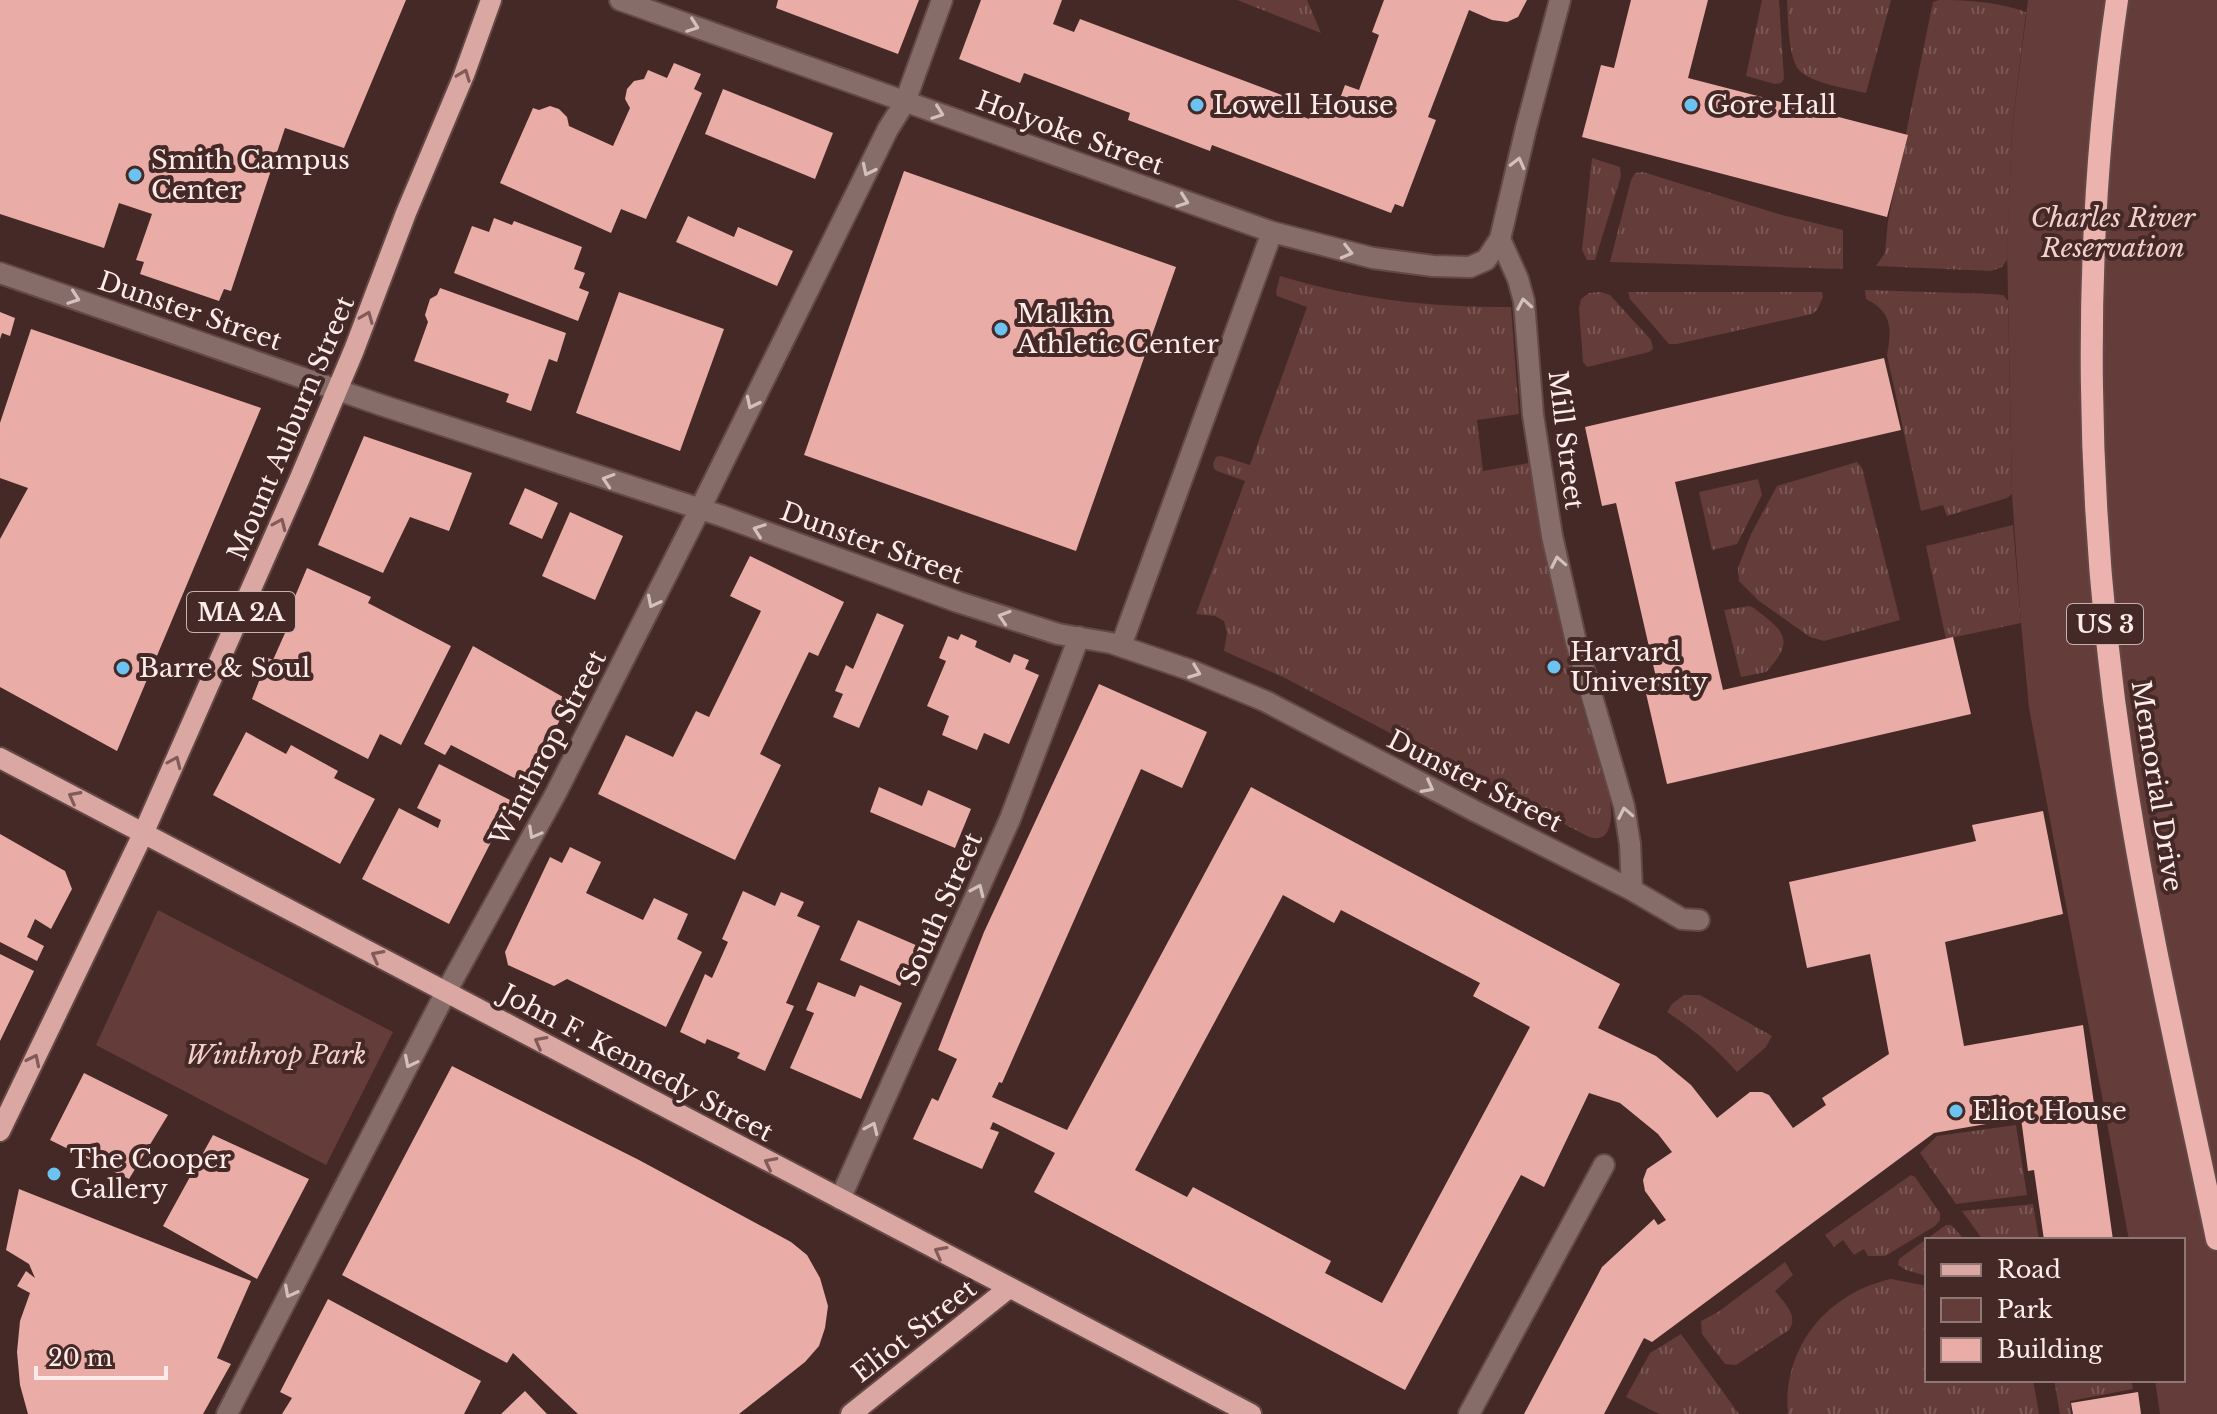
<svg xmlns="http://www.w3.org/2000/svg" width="2217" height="1414" font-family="'Libre Baskerville',serif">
<defs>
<pattern id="grass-tufts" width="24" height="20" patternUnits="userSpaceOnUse" patternTransform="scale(2)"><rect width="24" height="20" fill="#643c39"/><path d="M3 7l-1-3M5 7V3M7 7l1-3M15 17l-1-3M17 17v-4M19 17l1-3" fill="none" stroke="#7b5856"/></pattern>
</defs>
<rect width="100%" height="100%" fill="#452927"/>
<!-- grass -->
<path fill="url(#grass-tufts)" d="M1237,0H1307L1321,33Z
M1762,0H1779L1784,79L1781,83L1775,84L1746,76Z
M1787,0H1891L1866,93C1850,89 1810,83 1799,70C1788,58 1788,16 1787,0Z
M1939,0C1970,0 1997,2 2026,12L2012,129L2007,260L2002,267L1991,271L1876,266L1885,253L1888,221L1933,2Z
M1592,158L1620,167L1621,176L1595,260H1587L1582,250Z
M1643,172L1782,215L1843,230V269L1610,262L1631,180L1635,173Z
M1280,276C1360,300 1429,307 1511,307L1519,414L1477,420L1483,471L1529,463C1541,532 1554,601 1572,668C1579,698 1589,727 1598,757C1604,777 1612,796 1611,817C1610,831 1605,842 1589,837L1285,678L1224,651L1227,633L1224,621L1215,616L1196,614L1245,481L1217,471L1214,469L1213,464L1216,457L1221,456L1250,465L1307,307L1277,296L1276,292Z
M1865,290L1992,294L2003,295L2008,301L2012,494L2007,498L1947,516L1943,505L1921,511L1887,355C1892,328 1892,312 1866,299Z
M1601,292L1610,295L1651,340L1653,349L1649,352L1587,367L1583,362L1579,308L1581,299L1589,293Z
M1628,292H1822L1823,297L1817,310L1812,314L1677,344H1669L1630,299Z
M1857,462L1862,468L1900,620L1824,641L1810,637L1759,601L1739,581L1738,568L1751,534L1777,486Z
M1758,479L1762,495L1737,544L1712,550L1699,492Z
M2013,525L2021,623L1946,639L1926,546Z
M1749,606L1754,608C1783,631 1797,639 1766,672L1741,677L1724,610Z
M1684,995H1700L1772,1036L1766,1047L1737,1072C1716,1048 1693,1029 1667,1012L1672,1004Z
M2016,1125L2027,1195L1956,1204L1920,1153L1937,1136Z
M1911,1175L1915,1177L1940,1213V1220L1935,1226L1885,1256H1868L1864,1249L1854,1255L1843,1240L1834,1247L1825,1235Z
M2033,1204L2039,1240H1983L1962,1211Z
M1946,1225H1951L1965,1240H1927V1276L1906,1270L1898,1265L1899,1259Z
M1785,1262L1793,1275L1775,1291C1784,1303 1799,1315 1789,1330L1736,1365L1725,1364L1702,1334L1701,1321L1718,1312Z
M1891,1279L1927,1286V1380H2033L2039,1414H1788C1782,1348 1827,1293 1891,1279Z
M1681,1334L1739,1414H1659L1626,1397L1650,1353Z
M2054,1380H2131L2133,1389L2070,1401L2071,1414H2060Z"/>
<!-- park -->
<path fill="#643c39" d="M2028,0H2217V1414H2160L2155,1380H2183V1240H2129L2029,708L2021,623L2012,494L2007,247L2012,129Z
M158,910L393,1032L326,1165L96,1045Z"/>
<!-- building -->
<path fill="#eaaca6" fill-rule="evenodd" d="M0,0H406L344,148L285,128L231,291L224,289L219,301L140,274L144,262L136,260L152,214L119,203L104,248L0,214Z
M778,0H919L898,54L776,8Z
M981,0H1062L1053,24L1074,32L1080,19L1287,97L1283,109L1309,119L1318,93L1339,101L1345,85L1359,90L1379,35L1372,32L1384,0H1527L1518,17L1507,22L1492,20L1469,10L1428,117L1436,120L1403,207L1395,204L1391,213L1212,145L1210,151L1128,120L1130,113L1024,73L1020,83L959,59Z
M1631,0H1708L1688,78L1908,135L1887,217L1582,137L1601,65L1614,68Z
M674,63L701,74L694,89L702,93L646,219L621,209L611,233L500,183L533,108L539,110L550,106L559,109L567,117L569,126L613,146L630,108L625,99L627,89L634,81L644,79L648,70L667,78Z
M723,89L833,133L815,179L705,134Z
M904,171L1176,267L1076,551L804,455Z
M688,216L734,237L738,227L793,251L777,286L676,242Z
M494,218L512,225L514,221L582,247L574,269L585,273L579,288L589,292L578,321L454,273L472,226L489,232Z
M440,288L566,333L557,362L549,359L531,411L506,402L509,394L414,361L428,322L425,315L430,299L437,295Z
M619,292L724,329L680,451L576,413Z
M0,312L15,318L10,336L2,333L0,339Z
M31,329L261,408L117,751L0,687V539L28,488L0,478V423Z
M1884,358L1901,430L1675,482L1723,690L1953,637L1971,714L1667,784L1645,689L1658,686L1616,503L1602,506L1585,427Z
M364,436L472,473L449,531L410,517L383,573L318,545Z
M525,488L558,503L542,539L509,524Z
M570,512L623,536L595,600L542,576Z
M750,556L844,602L818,656L809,652L760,754L781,765L735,860L598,794L626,735L673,757L696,711L709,717L761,611L730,596Z
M307,568L371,597L368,603L451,646L401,745L380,734L368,759L252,699L268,658L273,660L293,615L288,613Z
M877,613L904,625L859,728L833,717L843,694L835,691L846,665L853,669Z
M961,634L977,641L975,647L1010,663L1014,654L1029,660L1025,669L1039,675L1009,744L984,733L977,750L942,735L949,716L927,706L946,661L939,658L948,636L958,640Z
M473,646L570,701L526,784L451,745L445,755L424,744Z
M1099,684L1207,732L1182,788L1141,769L1002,1083L999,1082L992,1097L1067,1130L1251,787L1620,984L1598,1028L1656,1056L1691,1085L1717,1118L1750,1092H1762L1769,1095L1793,1128L1826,1105L1822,1098L1889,1054L1870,954L1807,968L1789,882L1976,841L1972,825L2043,811L2063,914L1945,942L1964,1046L2083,1025L2113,1240H2044L2034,1170L2028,1171L2021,1118L1934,1133L1652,1342L1644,1338L1604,1414H1524L1602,1267L1654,1219L1658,1225L1666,1220L1645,1191L1643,1180L1647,1169L1672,1152L1658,1134L1620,1103L1589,1093L1544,1187L1521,1175L1405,1390L1034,1192L1055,1153L993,1122L990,1129L999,1132L982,1169L913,1139L932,1098L938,1101L957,1059L938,1050L984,932ZM1283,895L1334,923L1341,910L1480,983L1473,996L1530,1027L1382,1303L1325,1273L1331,1261L1193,1187L1187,1197L1135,1170Z
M246,732L286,754L291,745L338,771L334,778L375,799L340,864L213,795Z
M439,764L512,801L449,924L362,879L399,808L438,828L441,820L417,808Z
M879,787L922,806L928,790L971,809L955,848L870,812Z
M0,834L65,871L72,889L51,929L35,919L27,937L44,946L37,961L0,942Z
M570,847L601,862L586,893L643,920L654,898L688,914L677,939L702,952L666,1027L567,979L554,986L508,965L505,952L550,857L562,863Z
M743,891L775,906L781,892L804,902L797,916L820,926L786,1003L794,1006L765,1071L737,1058L740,1053L707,1039L705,1044L680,1032L705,974L712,978L728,942L722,939Z
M858,920L918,946L900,986L840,960Z
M0,954L34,971L0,1041Z
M818,982L855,997L860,985L902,1003L861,1099L790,1068L814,1013L806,1010Z
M452,1066L639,1160L791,1242L807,1255L820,1278L828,1306L825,1328L819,1346L805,1362L739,1414H578L513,1353L507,1363L342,1275Z
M84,1073L168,1115L129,1179L50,1140Z
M213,1135L309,1179L257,1279L163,1226Z
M19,1189L251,1281L217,1358L231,1364L203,1414H28L20,1385L17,1352L20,1321L30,1293L17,1286L26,1271L35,1278L29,1264L6,1250Z
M328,1299L481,1381L464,1414H282L292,1398L280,1392Z
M525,1391L547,1414H501Z
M2138,1392L2141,1414H2073L2071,1403Z"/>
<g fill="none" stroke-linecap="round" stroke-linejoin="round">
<defs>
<path id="service" d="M1469,1414L1604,1165"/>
<path id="pedestrian" d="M227,1414L446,992"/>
<path id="minor" d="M620,0L1272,232L1373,258L1433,266L1470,267L1486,260L1500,239L1526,128L1560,0
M1500,239L1518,279L1524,301L1533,415L1552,536L1576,642L1624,806L1630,844L1632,890
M0,273L381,405L722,516L958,602L1058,634L1111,643L1190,670L1265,701L1475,811L1632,890L1682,919L1699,920
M1121,646L1272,232
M446,992L556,793L700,509L888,129L905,102L942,0
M840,1199L1010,819L1079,637"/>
<path id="primary" d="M0,758L1251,1414
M0,1131L143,834L300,478L354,350L406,213L464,75L491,0
M851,1414L1009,1288"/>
<path id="trunk" d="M2117,0C2080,250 2085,514 2123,764C2147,924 2184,1081 2217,1239"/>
</defs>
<!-- service casing -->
<use href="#service" stroke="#634846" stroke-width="24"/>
<!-- pedestrian casing -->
<use href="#pedestrian" stroke="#634846" stroke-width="24"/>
<!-- minor casing -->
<use href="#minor" stroke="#634846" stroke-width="24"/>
<!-- primary casing -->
<use href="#primary" stroke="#634846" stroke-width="24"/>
<!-- trunk casing -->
<use href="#trunk" stroke="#634846" stroke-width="26"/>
<!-- service -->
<use href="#service" stroke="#876d6a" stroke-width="20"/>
<!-- pedestrian -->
<use href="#pedestrian" stroke="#876d6a" stroke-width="20"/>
<!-- minor -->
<use href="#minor" stroke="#876d6a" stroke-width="20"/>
<!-- primary -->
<use href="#primary" stroke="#dba7a2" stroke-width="20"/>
<!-- trunk -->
<use href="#trunk" stroke="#ecb2ad" stroke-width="22"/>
</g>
<!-- one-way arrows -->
<defs><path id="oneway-chevron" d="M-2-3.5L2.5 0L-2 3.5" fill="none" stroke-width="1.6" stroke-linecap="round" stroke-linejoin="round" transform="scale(2)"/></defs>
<g stroke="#d4c0bd">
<use href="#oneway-chevron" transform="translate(693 26) rotate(20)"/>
<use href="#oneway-chevron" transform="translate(938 113) rotate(20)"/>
<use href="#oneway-chevron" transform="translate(1518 163) rotate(-76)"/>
<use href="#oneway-chevron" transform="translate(868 170) rotate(116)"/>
<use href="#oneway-chevron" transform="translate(1183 201) rotate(20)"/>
<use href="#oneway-chevron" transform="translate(1347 252) rotate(14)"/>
<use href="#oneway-chevron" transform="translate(74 298) rotate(19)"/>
<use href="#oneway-chevron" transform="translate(1524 304) rotate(-100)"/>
<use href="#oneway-chevron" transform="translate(752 403) rotate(116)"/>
<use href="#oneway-chevron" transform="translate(608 480) rotate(-162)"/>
<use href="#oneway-chevron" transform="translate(759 530) rotate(-160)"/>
<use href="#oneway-chevron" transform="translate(1558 562) rotate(-101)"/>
<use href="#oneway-chevron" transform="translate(653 602) rotate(117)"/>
<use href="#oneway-chevron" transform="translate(1004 617) rotate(-162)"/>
<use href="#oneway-chevron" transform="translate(1195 672) rotate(21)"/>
<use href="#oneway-chevron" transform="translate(1428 787) rotate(28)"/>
<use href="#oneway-chevron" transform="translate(1625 813) rotate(-101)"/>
<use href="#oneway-chevron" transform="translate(534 833) rotate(119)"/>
<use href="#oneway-chevron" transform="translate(978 890) rotate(-66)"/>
<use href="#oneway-chevron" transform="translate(410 1062) rotate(117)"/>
<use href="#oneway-chevron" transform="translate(872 1128) rotate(-66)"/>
<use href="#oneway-chevron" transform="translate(290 1292) rotate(118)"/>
</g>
<g stroke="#815b58">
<use href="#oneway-chevron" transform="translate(464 75) rotate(-69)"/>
<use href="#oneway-chevron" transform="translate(367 317) rotate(-68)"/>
<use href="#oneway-chevron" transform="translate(280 524) rotate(-66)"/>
<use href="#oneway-chevron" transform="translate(175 762) rotate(-66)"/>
<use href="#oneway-chevron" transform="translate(74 797) rotate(-152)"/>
<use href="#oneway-chevron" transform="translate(377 956) rotate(-152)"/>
<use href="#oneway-chevron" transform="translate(540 1042) rotate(-152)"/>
<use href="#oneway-chevron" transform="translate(34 1060) rotate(-64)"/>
<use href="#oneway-chevron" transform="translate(770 1163) rotate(-153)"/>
<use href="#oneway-chevron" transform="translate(940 1252) rotate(-152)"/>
</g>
<!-- markers -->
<g fill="#6cc3f2" stroke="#452927" stroke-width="3">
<circle cx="1197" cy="105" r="8"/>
<circle cx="1691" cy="105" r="8"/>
<circle cx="135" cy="175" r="8"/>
<circle cx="1001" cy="329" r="8"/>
<circle cx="1554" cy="667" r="8"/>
<circle cx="123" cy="668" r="8"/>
<circle cx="1956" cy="1111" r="8"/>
<circle cx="54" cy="1174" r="8"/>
</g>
<g text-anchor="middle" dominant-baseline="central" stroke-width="8" stroke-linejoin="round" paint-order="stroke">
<!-- shield labels -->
<g fill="#452927" stroke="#c6b2b0" stroke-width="2">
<rect x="187" y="592" width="108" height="40" rx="6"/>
<rect x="2067" y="604" width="76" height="40" rx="6"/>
</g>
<g font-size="24" font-weight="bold" fill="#feecea">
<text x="241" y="612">MA 2A</text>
<text x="2105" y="624">US 3</text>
</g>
<!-- poi labels -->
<g font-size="26" fill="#feecea" stroke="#452927" text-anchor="start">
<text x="1213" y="105">Lowell House</text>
<text x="1707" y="105">Gore Hall</text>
<text x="151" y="160">Smith Campus<tspan x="151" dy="30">Center</tspan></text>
<text x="1017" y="314">Malkin<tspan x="1017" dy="30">Athletic Center</tspan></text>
<text x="1570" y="652">Harvard<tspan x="1570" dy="30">University</tspan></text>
<text x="139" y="668">Barre &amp; Soul</text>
<text x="1972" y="1111">Eliot House</text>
<text x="70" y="1159">The Cooper<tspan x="70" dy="30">Gallery</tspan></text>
</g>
<!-- street labels -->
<g font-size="26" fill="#feecea" stroke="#452927">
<text transform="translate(1070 133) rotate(20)">Holyoke Street</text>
<text transform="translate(190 311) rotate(19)">Dunster Street</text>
<text transform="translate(291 428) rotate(-67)">Mount Auburn Street</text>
<text transform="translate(1566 440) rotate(83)">Mill Street</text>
<text transform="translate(872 543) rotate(20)">Dunster Street</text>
<text transform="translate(548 748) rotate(-62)">Winthrop Street</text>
<text transform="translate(1475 781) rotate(27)">Dunster Street</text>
<text transform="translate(2157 786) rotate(81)">Memorial Drive</text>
<text transform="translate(941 909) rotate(-66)">South Street</text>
<text transform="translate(637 1063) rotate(28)">John F. Kennedy Street</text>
<text transform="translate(914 1331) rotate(-38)">Eliot Street</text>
</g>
<!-- park labels -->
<g font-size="26" font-style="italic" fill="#f4d0cc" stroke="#452927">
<text x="2113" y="218">Charles River<tspan x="2113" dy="30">Reservation</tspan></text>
<text x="276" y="1055">Winthrop Park</text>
</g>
</g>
<!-- legend -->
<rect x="1925" y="1238" width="260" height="144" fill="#452927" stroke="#8f7775" stroke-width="2"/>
<rect x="1941" y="1264" width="40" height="12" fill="#dba7a2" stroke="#8f7775" stroke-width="2"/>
<text x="1997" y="1278" font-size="24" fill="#feecea">Road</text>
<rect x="1941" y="1298" width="40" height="24" fill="#643c39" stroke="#8f7775" stroke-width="2"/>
<text x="1997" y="1318" font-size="24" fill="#feecea">Park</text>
<rect x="1941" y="1338" width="40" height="24" fill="#eaaca6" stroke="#8f7775" stroke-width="2"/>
<text x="1997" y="1358" font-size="24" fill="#feecea">Building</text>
<!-- scale -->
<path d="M36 1366v12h130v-12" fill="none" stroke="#feecea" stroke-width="4"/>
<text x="48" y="1366" font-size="24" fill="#feecea" stroke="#452927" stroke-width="6" paint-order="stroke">20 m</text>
</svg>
